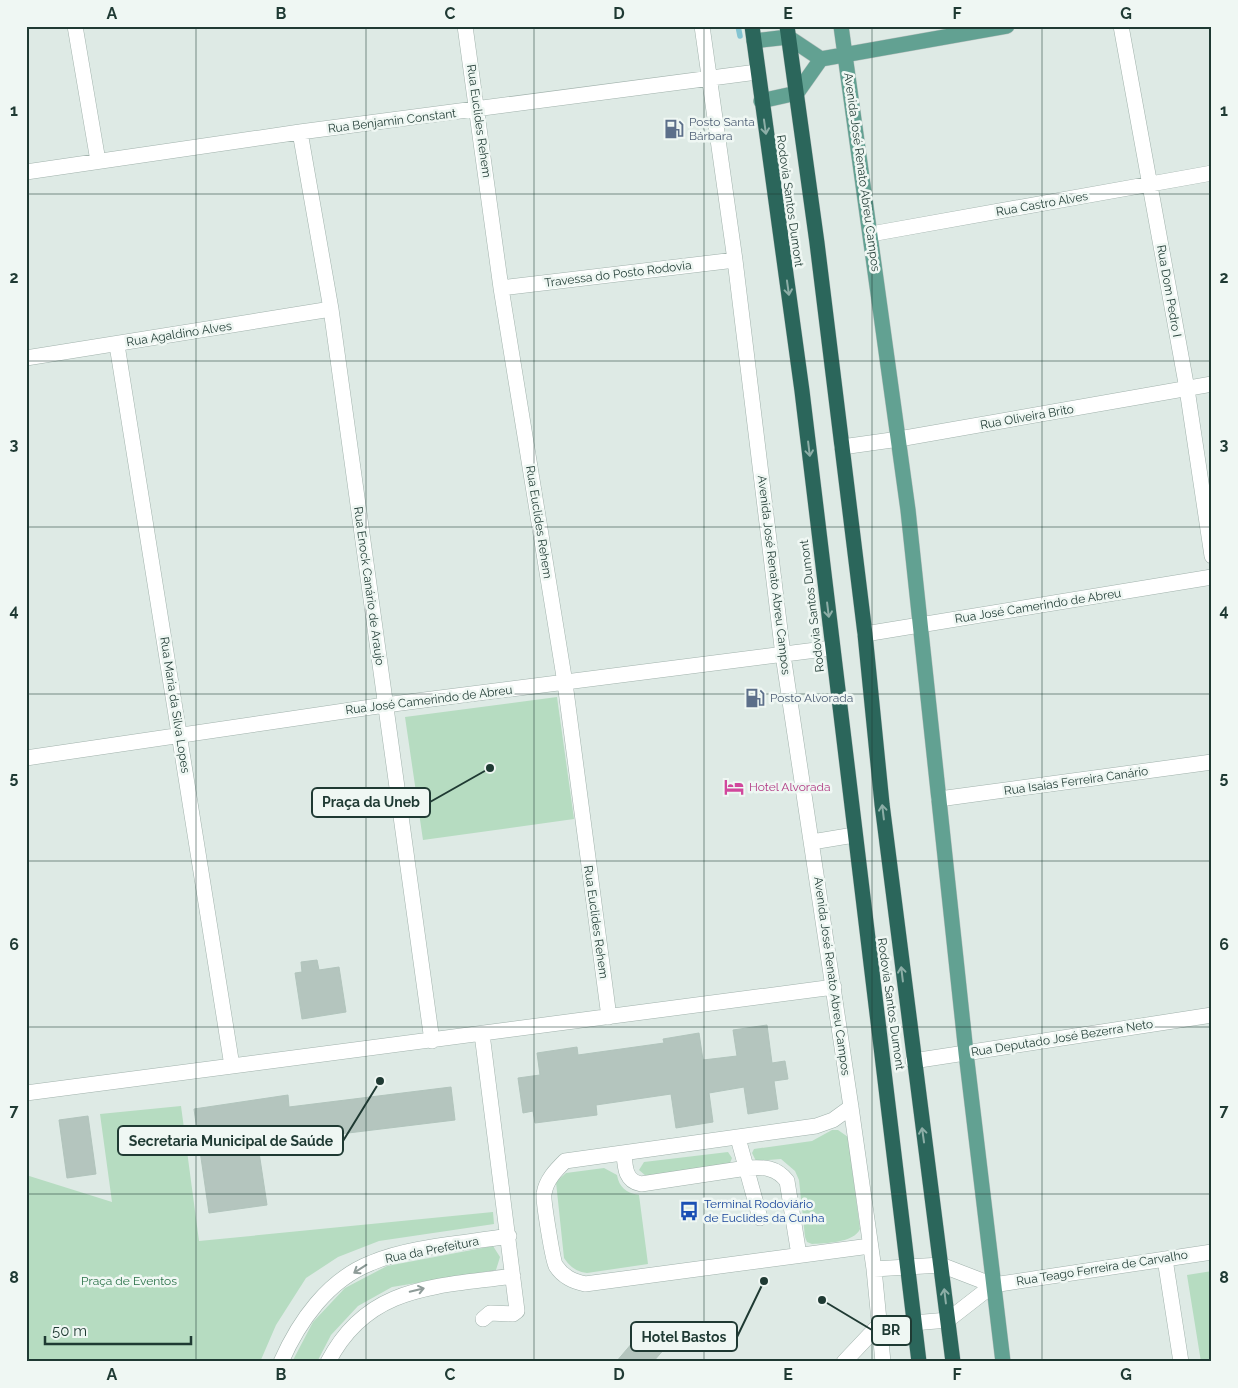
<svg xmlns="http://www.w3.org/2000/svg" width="1238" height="1388" font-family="Raleway,sans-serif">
<rect width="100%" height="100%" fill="#deeae5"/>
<!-- green -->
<path fill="#b6dcc1" d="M557,697L574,819L423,840L405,717Z
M181,1106L199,1241L493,1212L494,1224L379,1241L338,1257L306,1278L276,1325L260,1362H26V1175L112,1202L100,1114Z
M832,1130H838L848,1137L860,1229C854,1243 825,1243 812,1244L807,1242L805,1237L799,1180L795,1171L781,1159L756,1161L752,1153L754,1149L812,1141Z
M728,1152L732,1158L730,1163L646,1176L639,1170L644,1162Z
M604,1168L617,1175C619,1187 626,1193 639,1195L648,1264L587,1273C577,1272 570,1267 564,1258L556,1182L566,1173Z
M493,1246L500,1257L496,1270L392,1287L358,1306L331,1335L317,1362H292L313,1322L345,1288L387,1266Z
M1212,1271V1362H1201L1187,1275Z"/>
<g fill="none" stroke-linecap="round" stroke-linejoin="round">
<!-- stream -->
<path stroke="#84c4d1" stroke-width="5.5" d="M738,26L740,36"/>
</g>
<!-- building -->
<path fill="#b4c5be" stroke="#b1c4bc" d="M317,960L319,970L339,967L346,1012L302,1019L295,973L302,972L301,962Z
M767,1025L772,1063L785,1061L788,1079L774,1081L778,1109L748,1114L744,1087L709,1093L713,1122L676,1128L671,1094L596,1105L597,1115L535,1123L533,1111L523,1113L518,1078L540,1075L537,1053L577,1047L578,1055L664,1043L663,1039L699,1033L703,1060L737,1056L733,1030Z
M451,1087L455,1120L307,1138V1133L257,1139L267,1205L209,1213L194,1109L288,1095L289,1107Z
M88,1116L96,1174L67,1178L59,1120Z
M650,1322L672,1340L653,1362H616Z"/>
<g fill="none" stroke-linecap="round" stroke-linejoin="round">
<defs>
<path id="minor" d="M75,26L98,161
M465,26L501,288L565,683L609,1017
M702,26L735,260L783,655L851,1107L874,1269L883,1362
M1121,26L1187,389L1212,556
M300,132L331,309L432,1041
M26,172L300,132L757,72
M871,234L1212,173
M501,288L735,260
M117,345L232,1066
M26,358L331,309
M842,447L899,439L1212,384
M865,634L1212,577
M26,758L385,705L832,648
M939,799L1212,762
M812,842L854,835
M482,1034L517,1311L513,1314L490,1313L483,1319
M913,1061L1212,1015
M26,1093L834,987
M851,1107L833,1120L816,1126L565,1161C556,1170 546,1180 544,1194C543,1200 553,1262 556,1266C563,1277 573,1281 585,1284L870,1246
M738,1138L760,1218
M624,1153C625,1167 625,1181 641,1184L747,1168C764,1167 776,1167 787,1181L799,1255
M1165,1259L1181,1362
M874,1269L941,1265L993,1285
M281,1362C299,1321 328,1280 371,1263C410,1246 467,1243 509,1236
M328,1362C368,1284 437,1287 513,1276
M844,1362L878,1326L948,1320L993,1285L1212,1252"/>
<path id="major" d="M841,26L908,510L966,1053L1003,1362
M754,41L788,37L821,59
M761,101L797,93L821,59L1007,26"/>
<path id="highway" d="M752,26L802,391L919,1362
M787,26L817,243L865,634L882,804L953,1362"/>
</defs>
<!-- minor casing -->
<use href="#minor" stroke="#a1b2ac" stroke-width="16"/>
<!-- major casing -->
<use href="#major" stroke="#bcc4c2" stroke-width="16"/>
<!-- highway casing -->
<use href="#highway" stroke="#bcc4c2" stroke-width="16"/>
<!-- minor -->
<use href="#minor" stroke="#fff" stroke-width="15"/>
<!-- major -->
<use href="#major" stroke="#62a192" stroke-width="15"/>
<!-- highway -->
<use href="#highway" stroke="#2b665b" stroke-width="15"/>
</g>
<!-- one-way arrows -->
<defs><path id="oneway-shaft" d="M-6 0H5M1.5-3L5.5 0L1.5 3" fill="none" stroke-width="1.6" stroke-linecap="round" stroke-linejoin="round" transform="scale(1.25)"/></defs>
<g stroke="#8daea7">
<use href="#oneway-shaft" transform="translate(765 127) rotate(82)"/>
<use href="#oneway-shaft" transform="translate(788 288) rotate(82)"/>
<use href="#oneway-shaft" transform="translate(809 449) rotate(83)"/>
<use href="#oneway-shaft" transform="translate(828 610) rotate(83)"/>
<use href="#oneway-shaft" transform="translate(883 812) rotate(-97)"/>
<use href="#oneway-shaft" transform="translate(902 974) rotate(-97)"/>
<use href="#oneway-shaft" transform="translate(923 1135) rotate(-98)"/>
<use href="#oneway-shaft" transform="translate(945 1296) rotate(-97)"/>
</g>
<g stroke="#8f9c99">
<use href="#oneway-shaft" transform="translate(360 1269) rotate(147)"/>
<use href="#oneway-shaft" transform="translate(417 1290) rotate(-13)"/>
</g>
<!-- grid -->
<path fill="none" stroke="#1f3a33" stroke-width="1" stroke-opacity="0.55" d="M196,26V1362M366,26V1362M534,26V1362M704,26V1362M872,26V1362M1042,26V1362M26,194H1212M26,361H1212M26,527H1212M26,694H1212M26,861H1212M26,1027H1212M26,1194H1212"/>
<!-- icons -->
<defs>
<symbol id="fuel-bare" viewBox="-9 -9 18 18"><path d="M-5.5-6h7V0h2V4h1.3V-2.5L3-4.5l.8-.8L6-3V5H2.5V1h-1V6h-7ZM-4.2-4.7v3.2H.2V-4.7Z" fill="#5c6f8a" stroke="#eff7f3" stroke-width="2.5" paint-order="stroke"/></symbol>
<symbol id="hotel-bare" viewBox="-9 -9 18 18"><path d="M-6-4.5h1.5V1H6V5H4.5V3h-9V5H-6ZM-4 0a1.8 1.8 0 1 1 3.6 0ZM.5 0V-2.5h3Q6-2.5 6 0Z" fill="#d1479c" stroke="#eff7f3" stroke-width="2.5" paint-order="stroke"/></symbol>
<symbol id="bus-bare" viewBox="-9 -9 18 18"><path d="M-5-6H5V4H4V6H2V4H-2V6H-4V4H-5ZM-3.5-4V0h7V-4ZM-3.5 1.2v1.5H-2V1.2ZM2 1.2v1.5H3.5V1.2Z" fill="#1a4fb4" stroke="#eff7f3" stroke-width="2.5" paint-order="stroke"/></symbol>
</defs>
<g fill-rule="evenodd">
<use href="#fuel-bare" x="660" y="115" width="28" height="28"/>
<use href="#fuel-bare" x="741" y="684" width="28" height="28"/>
<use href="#hotel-bare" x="720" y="773" width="28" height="28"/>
<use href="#bus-bare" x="675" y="1197" width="28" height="28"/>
</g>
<g text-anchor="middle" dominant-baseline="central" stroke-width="5" stroke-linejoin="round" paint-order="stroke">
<!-- street labels -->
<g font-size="12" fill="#1f3a33" stroke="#eff7f3">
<text transform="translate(392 121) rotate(-7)">Rua Benjamin Constant</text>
<text transform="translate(479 121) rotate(82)">Rua Euclides Rehem</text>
<text transform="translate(862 172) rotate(82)">Avenida José Renato Abreu Campos</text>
<text transform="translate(790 201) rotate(82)">Rodovia Santos Dumont</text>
<text transform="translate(1042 204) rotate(-10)">Rua Castro Alves</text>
<text transform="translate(618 274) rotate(-7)">Travessa do Posto Rodovia</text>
<text transform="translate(1169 291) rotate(80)">Rua Dom Pedro I</text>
<text transform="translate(179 334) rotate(-9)">Rua Agaldino Alves</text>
<text transform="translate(1027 417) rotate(-10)">Rua Oliveira Brito</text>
<text transform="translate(539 522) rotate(81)">Rua Euclides Rehem</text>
<text transform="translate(774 575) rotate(83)">Avenida José Renato Abreu Campos</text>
<text transform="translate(369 586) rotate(82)">Rua Enock Canário de Araujo</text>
<text transform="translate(812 606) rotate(-97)">Rodovia Santos Dumont</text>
<text transform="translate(1038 606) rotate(-9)">Rua José Camerindo de Abreu</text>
<text transform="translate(429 700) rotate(-7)">Rua José Camerindo de Abreu</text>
<text transform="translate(175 705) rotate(81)">Rua Maria da Silva Lopes</text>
<text transform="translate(1076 781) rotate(-8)">Rua Isaias Ferreira Canário</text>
<text transform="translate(596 922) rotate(82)">Rua Euclides Rehem</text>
<text transform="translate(832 976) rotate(82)">Avenida José Renato Abreu Campos</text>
<text transform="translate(891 1004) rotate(82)">Rodovia Santos Dumont</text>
<text transform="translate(1062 1038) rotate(-9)">Rua Deputado José Bezerra Neto</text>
<text transform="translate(432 1250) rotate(-11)">Rua da Prefeitura</text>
<text transform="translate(1102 1268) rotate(-9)">Rua Teago Ferreira de Carvalho</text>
</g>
<!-- service labels -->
<g font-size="12" fill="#4e5e75" stroke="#eff7f3" text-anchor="start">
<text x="689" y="122">Posto Santa<tspan x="689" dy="14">Bárbara</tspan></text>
<text x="770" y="698">Posto Alvorada</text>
</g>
<!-- hotel labels -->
<g font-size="12" fill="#b23c85" stroke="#eff7f3" text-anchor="start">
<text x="749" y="787">Hotel Alvorada</text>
</g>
<!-- transit labels -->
<g font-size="12" fill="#164399" stroke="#eff7f3" text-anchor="start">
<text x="704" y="1204">Terminal Rodoviário<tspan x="704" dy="14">de Euclides da Cunha</tspan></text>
</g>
<!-- park labels -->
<g font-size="12" fill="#297147" stroke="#eff7f3">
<text x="129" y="1281">Praça de Eventos</text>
</g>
</g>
<!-- callouts -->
<path fill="none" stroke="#1f3a33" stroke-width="2" d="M490 768L430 802M380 1081L343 1141M822 1300L872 1330M764 1281L737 1337"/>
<g fill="#1f3a33" stroke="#eff7f3" stroke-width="2">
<circle cx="490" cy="768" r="5"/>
<circle cx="380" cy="1081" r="5"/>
<circle cx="822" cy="1300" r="5"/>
<circle cx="764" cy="1281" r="5"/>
</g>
<g fill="#eff7f3" stroke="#1f3a33" stroke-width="2">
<rect x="312" y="788" width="118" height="29" rx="5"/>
<rect x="118" y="1126" width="225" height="29" rx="5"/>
<rect x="872" y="1316" width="39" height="29" rx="5"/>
<rect x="631" y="1322" width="106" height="29" rx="5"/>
</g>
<g font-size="14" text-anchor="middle" font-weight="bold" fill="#1f3a33">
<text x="371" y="807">Praça da Uneb</text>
<text x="231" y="1146">Secretaria Municipal de Saúde</text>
<text x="891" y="1335">BR</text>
<text x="684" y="1342">Hotel Bastos</text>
</g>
<!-- border -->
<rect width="1238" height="1388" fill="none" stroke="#eff7f3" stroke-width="55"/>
<!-- scale -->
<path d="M45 1336v8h146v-8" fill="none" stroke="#1f3a33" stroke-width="2.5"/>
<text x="52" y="1336" font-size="15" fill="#1f3a33" stroke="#eff7f3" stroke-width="4" paint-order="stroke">50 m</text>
<rect x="28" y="28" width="1182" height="1332" fill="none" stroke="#1f3a33" stroke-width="2"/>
<g font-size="16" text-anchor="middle" font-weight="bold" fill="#1f3a33">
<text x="112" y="19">A</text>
<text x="281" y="19">B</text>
<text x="450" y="19">C</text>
<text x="619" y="19">D</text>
<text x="788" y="19">E</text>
<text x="957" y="19">F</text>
<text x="1126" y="19">G</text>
<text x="14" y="116">1</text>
<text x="1224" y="116">1</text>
<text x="14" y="283">2</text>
<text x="1224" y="283">2</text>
<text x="14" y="450">3</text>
<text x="1224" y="450">3</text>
<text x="14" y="616">4</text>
<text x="1224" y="616">4</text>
<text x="14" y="783">5</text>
<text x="1224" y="783">5</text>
<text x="14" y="950">6</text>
<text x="1224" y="950">6</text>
<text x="14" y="1116">7</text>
<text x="1224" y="1116">7</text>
<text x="14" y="1283">8</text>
<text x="1224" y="1283">8</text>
<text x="112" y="1380">A</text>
<text x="281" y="1380">B</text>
<text x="450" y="1380">C</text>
<text x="619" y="1380">D</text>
<text x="788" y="1380">E</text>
<text x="957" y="1380">F</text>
<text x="1126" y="1380">G</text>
</g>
</svg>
